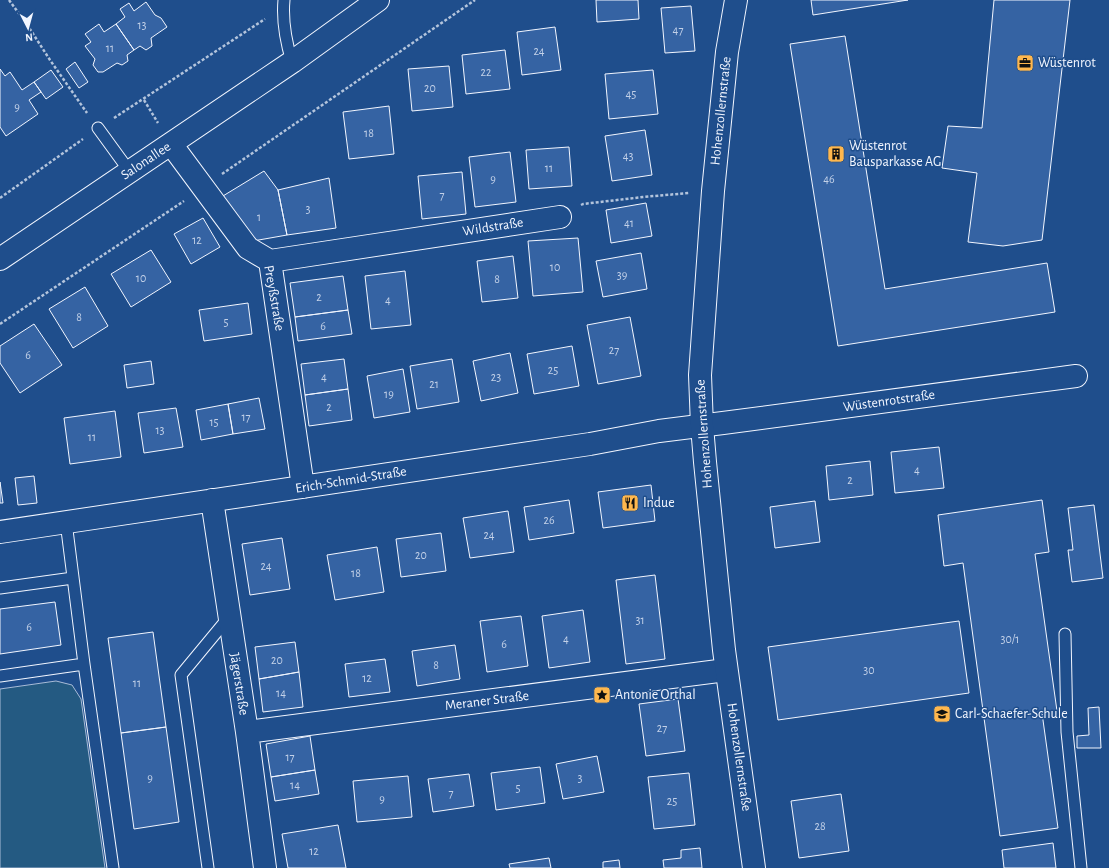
<svg xmlns="http://www.w3.org/2000/svg" width="1109" height="868" font-family="'Alegreya Sans',sans-serif">
<rect width="100%" height="100%" fill="#1f4e8c"/>
<!-- green -->
<path fill="#245a82" stroke="#a8bbd7" d="M56,681L72,685L81,699L105,868H0V689Z"/>
<!-- building -->
<path fill="#3563a3" stroke="#f2f6ff" d="M596,0H638L639,19L597,22Z
M811,0H908L813,15Z
M994,0H1070L1042,240L1003,246L968,242L977,173L942,168L948,126L982,128Z
M146,2L155,15L161,18L167,27L151,38L152,46L146,50L140,46L134,50L116,24L125,17L120,9L129,3L134,11Z
M691,6L695,51L665,53L661,8Z
M99,24L104,32L116,24L134,50L127,55L128,61L122,65L117,63L103,72H98L93,65L95,59L85,46L91,42L85,34Z
M555,27L561,70L522,75L517,32Z
M845,36L885,289L1047,263L1055,312L838,346L790,44Z
M505,50L510,89L466,94L462,55Z
M75,62L88,82L79,88L66,69Z
M449,66L453,107L412,111L408,69Z
M0,69L5,76L10,72L22,90L34,82L41,92L29,100L38,114L6,136L0,127Z
M51,70L63,87L46,99L34,82Z
M653,70L658,114L609,119L605,74Z
M389,106L394,154L349,159L343,112Z
M645,130L652,175L612,181L605,136Z
M569,147L572,186L529,189L526,150Z
M510,152L516,202L475,207L469,157Z
M264,171L278,190L287,235L253,241L218,199Z
M462,172L466,214L422,219L418,176Z
M329,178L336,228L287,235L278,190Z
M646,203L652,236L611,243L606,210Z
M203,218L220,247L191,264L174,234Z
M578,238L583,292L533,296L528,241Z
M151,250L171,282L131,307L111,274Z
M641,253L647,289L603,297L596,261Z
M513,256L518,298L482,302L477,261Z
M405,271L411,325L371,329L365,276Z
M343,276L348,310L295,317L290,283Z
M85,287L108,326L73,348L49,309Z
M248,303L252,334L204,341L199,310Z
M348,310L352,334L298,341L295,317Z
M630,317L641,376L598,384L587,325Z
M34,324L62,365L20,393L0,363V346Z
M572,346L579,386L534,394L527,354Z
M510,353L518,393L481,401L473,361Z
M344,359L348,389L305,395L301,364Z
M452,359L459,402L417,409L410,366Z
M151,361L154,384L127,388L124,365Z
M403,369L410,412L374,418L367,376Z
M348,389L352,420L309,426L305,395Z
M259,398L265,429L233,434L228,404Z
M228,404L233,434L201,440L196,410Z
M176,408L183,447L144,453L138,413Z
M115,411L121,457L70,464L64,418Z
M939,447L944,488L895,493L891,452Z
M870,461L873,495L829,500L826,466Z
M34,476L37,503L18,505L15,478Z
M0,482L3,503H0Z
M651,485L655,521L603,528L598,492Z
M569,500L574,533L529,540L524,507Z
M1042,500L1049,552L1035,554L1057,711L1042,713L1058,828L1000,836L963,563L944,566L938,515Z
M815,501L820,542L775,548L770,507Z
M1094,505L1103,578L1072,582L1068,550H1073L1068,508Z
M508,511L514,552L470,558L463,518Z
M441,533L446,571L401,577L396,539Z
M282,538L290,589L250,595L242,544Z
M377,547L384,592L335,600L327,555Z
M655,575L665,659L626,664L616,580Z
M55,602L61,645L0,654V609Z
M583,610L590,662L549,668L542,616Z
M521,616L528,666L487,672L480,621Z
M959,621L969,693L778,720L768,647Z
M153,632L166,727L121,733L108,638Z
M295,642L299,672L259,679L255,647Z
M455,645L460,679L417,686L412,651Z
M385,659L390,692L349,697L345,664Z
M299,672L303,707L263,712L259,679Z
M678,699L685,751L646,756L639,704Z
M1099,707L1101,748H1077V736L1089,735L1088,708Z
M166,727L179,822L134,829L121,733Z
M310,736L315,770L271,777L266,744Z
M597,756L604,792L563,799L556,764Z
M540,767L545,803L496,810L491,773Z
M315,770L319,794L275,801L271,777Z
M689,773L695,825L654,829L648,777Z
M469,774L474,806L433,812L428,779Z
M408,776L412,817L357,822L353,781Z
M841,794L849,851L799,858L791,801Z
M338,825L346,868H288L282,834Z
M1053,843L1056,868H1004L1002,850Z
M700,848L702,868H664L663,860L681,858V850Z
M549,858L551,868H510L509,864Z
M619,860L620,868H603V862Z"/>
<g fill="none" stroke-linecap="round" stroke-linejoin="round">
<defs>
<path id="lane" d="M284,0C282,21 286,42 292,62
M98,128L130,172
M66,522L84,664L113,868
M0,588L73,578
M1065,634L1067,732L1081,868
M0,676L84,664
M208,868L181,675L229,617"/>
<path id="street" d="M171,144L248,248L270,261L303,487
M0,259L292,62L378,0
M270,261L560,217
M212,500L247,732L265,868
M0,532L590,444L659,431L723,423L1076,376
M247,732L726,670"/>
<path id="secondary" d="M736,0L727,52L713,191L700,375L702,426L705,462L724,650L754,868"/>
</defs>
<!-- lane casing -->
<use href="#lane" stroke="#f2f6ff" stroke-width="13"/>
<!-- street casing -->
<use href="#street" stroke="#f2f6ff" stroke-width="24"/>
<!-- secondary casing -->
<use href="#secondary" stroke="#f2f6ff" stroke-width="24"/>
<!-- path -->
<path stroke="#b3c4dc" stroke-width="2.5" stroke-dasharray="3 2" stroke-linecap="butt" d="M9,0L28,26L50,60L87,113
M144,100L158,123
M114,118L265,19
M222,174L475,0
M0,198L83,139
M581,205L583,204L643,197L689,193
M0,324L184,201"/>
<!-- lane -->
<use href="#lane" stroke="#1f4e8c" stroke-width="11"/>
<!-- street -->
<use href="#street" stroke="#1f4e8c" stroke-width="22"/>
<!-- secondary -->
<use href="#secondary" stroke="#1f4e8c" stroke-width="22"/>
</g>
<!-- icons -->
<defs>
<symbol id="office-square" viewBox="-11 -11 22 22"><rect x="-9" y="-9" width="18" height="18" rx="4" fill="#ffb74d" stroke="#1f4e8c"/><path d="M-6-3h4V-5.5h4V-3h4V5H-6ZM-1-4.5V-3h2v-1.5ZM-6 0V1H6V0Z" fill="#111"/></symbol>
<symbol id="building-square" viewBox="-11 -11 22 22"><rect x="-9" y="-9" width="18" height="18" rx="4" fill="#ffb74d" stroke="#1f4e8c"/><path d="M-4-6H4V6H1V3H-1V6H-4ZM-2.5-4.3h1.7v1.8h-1.7ZM.8-4.3h1.7v1.8H.8ZM-2.5-1h1.7V.8h-1.7ZM.8-1h1.7V.8H.8Z" fill="#111"/></symbol>
<symbol id="restaurant-square" viewBox="-11 -11 22 22"><rect x="-9" y="-9" width="18" height="18" rx="4" fill="#ffb74d" stroke="#1f4e8c"/><path d="M-5-6h1v4h1v-4h1v4h1v-4h1v5L-1.5 .5V6h-2V.5L-5-1ZM5-6V6H3V1.5H1.5Q1.5-4 5-6Z" fill="#111"/></symbol>
<symbol id="sight-square" viewBox="-11 -11 22 22"><rect x="-9" y="-9" width="18" height="18" rx="4" fill="#ffb74d" stroke="#1f4e8c"/><path d="M0-6L1.8-2.2L6-1.7L2.9 1.2L3.7 5.4L0 3.3L-3.7 5.4L-2.9 1.2L-6-1.7L-1.8-2.2Z" fill="#111"/></symbol>
<symbol id="school-square" viewBox="-11 -11 22 22"><rect x="-9" y="-9" width="18" height="18" rx="4" fill="#ffb74d" stroke="#1f4e8c"/><path d="M0-5L7-2L0 1L-7-2ZM-4 1L0 2.5L4 1V4Q0 6-4 4Z" fill="#111"/></symbol>
</defs>
<g fill-rule="evenodd">
<use href="#office-square" x="1015" y="53" width="20" height="20"/>
<use href="#building-square" x="826" y="144" width="20" height="20"/>
<use href="#restaurant-square" x="620" y="493" width="20" height="20"/>
<use href="#sight-square" x="592" y="685" width="20" height="20"/>
<use href="#school-square" x="932" y="704" width="20" height="20"/>
</g>
<g text-anchor="middle" dominant-baseline="central" stroke-width="3" stroke-linejoin="round" paint-order="stroke">
<!-- number labels -->
<g font-size="12" fill="#c3d1e8">
<text x="142" y="25">13</text>
<text x="678" y="30">47</text>
<text x="110" y="48">11</text>
<text x="539" y="51">24</text>
<text x="486" y="72">22</text>
<text x="430" y="88">20</text>
<text x="631" y="94">45</text>
<text x="17" y="107">9</text>
<text x="369" y="133">18</text>
<text x="628" y="156">43</text>
<text x="549" y="168">11</text>
<text x="493" y="179">9</text>
<text x="829" y="179">46</text>
<text x="442" y="195">7</text>
<text x="308" y="209">3</text>
<text x="259" y="217">1</text>
<text x="629" y="223">41</text>
<text x="197" y="240">12</text>
<text x="555" y="267">10</text>
<text x="622" y="275">39</text>
<text x="141" y="278">10</text>
<text x="497" y="279">8</text>
<text x="319" y="297">2</text>
<text x="388" y="300">4</text>
<text x="79" y="317">8</text>
<text x="226" y="322">5</text>
<text x="323" y="326">6</text>
<text x="614" y="350">27</text>
<text x="28" y="355">6</text>
<text x="553" y="370">25</text>
<text x="324" y="377">4</text>
<text x="496" y="377">23</text>
<text x="434" y="384">21</text>
<text x="389" y="394">19</text>
<text x="329" y="407">2</text>
<text x="246" y="417">17</text>
<text x="214" y="422">15</text>
<text x="160" y="430">13</text>
<text x="92" y="437">11</text>
<text x="917" y="470">4</text>
<text x="850" y="480">2</text>
<text x="549" y="520">26</text>
<text x="489" y="535">24</text>
<text x="421" y="555">20</text>
<text x="266" y="566">24</text>
<text x="356" y="573">18</text>
<text x="640" y="620">31</text>
<text x="29" y="627">6</text>
<text x="566" y="639">4</text>
<text x="1010" y="639">30/1</text>
<text x="504" y="644">6</text>
<text x="277" y="660">20</text>
<text x="436" y="665">8</text>
<text x="869" y="670">30</text>
<text x="367" y="678">12</text>
<text x="137" y="683">11</text>
<text x="281" y="693">14</text>
<text x="662" y="728">27</text>
<text x="290" y="757">17</text>
<text x="150" y="778">9</text>
<text x="580" y="778">3</text>
<text x="295" y="785">14</text>
<text x="518" y="788">5</text>
<text x="451" y="793">7</text>
<text x="382" y="799">9</text>
<text x="672" y="801">25</text>
<text x="820" y="826">28</text>
<text x="314" y="851">12</text>
</g>
<!-- poi labels -->
<g font-size="14" fill="#f2f6ff" stroke="#1f4e8c" text-anchor="start">
<text x="1038" y="63">Wüstenrot</text>
<text x="849" y="146">Wüstenrot<tspan x="849" dy="16">Bausparkasse AG</tspan></text>
<text x="643" y="503">Indue</text>
<text x="615" y="695">Antonie Orthal</text>
<text x="955" y="714">Carl-Schaefer-Schule</text>
</g>
<!-- street labels -->
<g font-size="14" fill="#f2f6ff" stroke="#1f4e8c">
<text transform="translate(721 111) rotate(-84)">Hohenzollernstraße</text>
<text transform="translate(146 161) rotate(-34)">Salonallee</text>
<text transform="translate(493 227) rotate(-9)">Wildstraße</text>
<text transform="translate(274 298) rotate(80)">Preyßstraße</text>
<text transform="translate(889 401) rotate(-8)">Wüstenrotstraße</text>
<text transform="translate(704 434) rotate(-94)">Hohenzollernstraße</text>
<text transform="translate(351 480) rotate(-9)">Erich-Schmid-Straße</text>
<text transform="translate(239 684) rotate(81)">Jägerstraße</text>
<text transform="translate(487 701) rotate(-7)">Meraner Straße</text>
<text transform="translate(739 757) rotate(82)">Hohenzollernstraße</text>
</g>
</g>
<!-- north arrow -->
<g transform="translate(28 28) rotate(174)" stroke="#1f4e8c" stroke-width="3" paint-order="stroke">
<path d="M0-3L7 15L0 10L-7 15Z" fill="#f2f6ff"/>
<text y="-6" font-size="11" font-weight="bold" text-anchor="middle" fill="#f2f6ff">N</text>
</g>
</svg>
